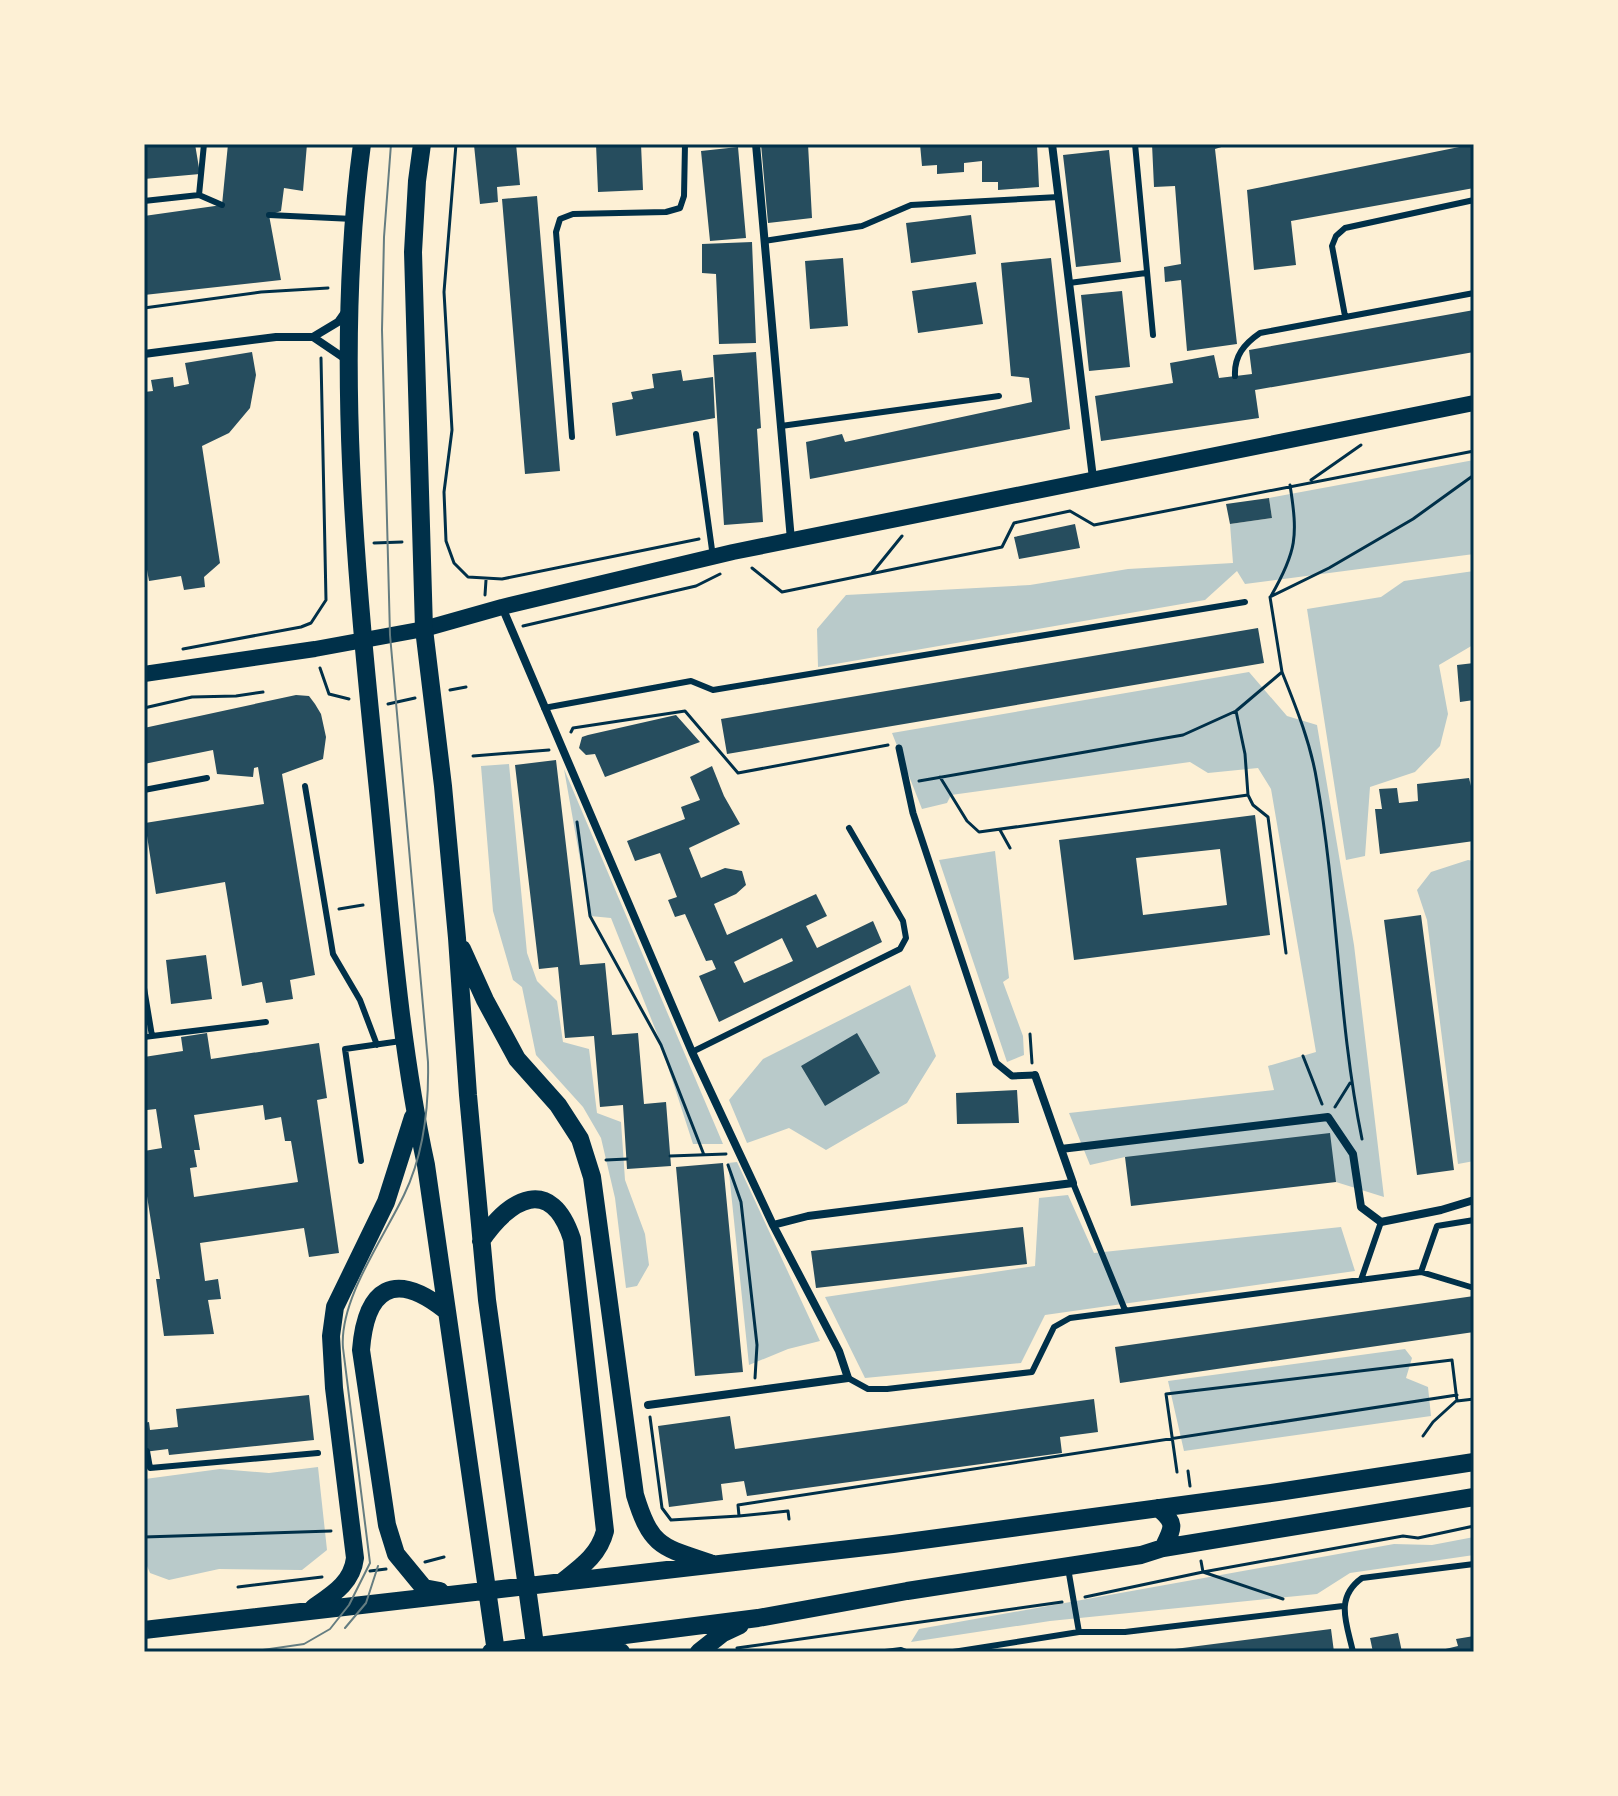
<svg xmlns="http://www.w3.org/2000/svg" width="1618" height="1796" font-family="'Sofia Sans Condensed',sans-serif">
<rect width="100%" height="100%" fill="#fdf0d5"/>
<!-- green -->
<path fill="#b9caca" d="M1474,460V554L1245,584L1237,571L1205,600L818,667L817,629L846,595L1030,585L1128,569L1233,563L1230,524L1272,518L1269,498Z
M1474,571L1473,645L1439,665L1448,714L1440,746L1415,772L1370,787L1365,856L1346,860L1307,609L1381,597L1404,581Z
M1249,672L1287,716L1317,725L1354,945L1384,1197L1336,1182L1125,1157L1090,1165L1069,1113L1274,1090L1268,1066L1316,1052L1271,789L1258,768L1208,773L1190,762L951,795L947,803L922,809L892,733Z
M509,764L527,953L537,981L557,1001L563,1042L589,1049L597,1113L621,1122L625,1180L645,1234L649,1265L637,1286L626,1288L615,1198L601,1138L583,1107L536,1055L522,987L513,980L493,911L481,766Z
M564,769L723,1144H693L658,1036L611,918L590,916Z
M995,851L1009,978L1003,982L1023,1036L1024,1055L1007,1062L939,860Z
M1468,860L1474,861V1161L1458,1164L1427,920L1417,890L1431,872Z
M910,985L936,1056L907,1103L826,1150L789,1128L747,1143L729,1100L763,1059Z
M737,1162L820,1341L788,1349L749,1365L728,1163Z
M1068,1195L1094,1253L1341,1227L1355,1271L1045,1315L1021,1363L865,1378L825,1297L1035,1266L1039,1198Z
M1405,1349L1412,1358L1406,1378L1428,1387L1431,1416L1184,1451L1168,1381Z
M318,1467L327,1550L302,1570L219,1569L169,1580L150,1573L144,1559L147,1518L145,1479L220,1469L269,1473Z
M1474,1537V1555L1350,1573L1317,1594L1050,1621L911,1642L919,1629L1394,1544L1432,1545Z"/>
<!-- building -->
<path fill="#264d5e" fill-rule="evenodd" d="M144,144H195L200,174L144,179Z
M228,144H307L303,191L284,188L281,211L269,215L281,280L144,295V216L222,205Z
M516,144L520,185L497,187L498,202L480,204L474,145Z
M596,144H641L643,190L598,192Z
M761,144H808L812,218L768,223Z
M920,144H1037L1039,187L998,190V182H982V161L964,163V172L937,174V165L922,166Z
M1152,144H1231L1215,149L1237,344L1187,351L1181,280L1165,282L1164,267L1181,264L1175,186L1154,187Z
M1474,144V188L1291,221L1296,265L1254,270L1247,190Z
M738,147L746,238L710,241L701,151Z
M1109,150L1121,262L1076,267L1063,155Z
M537,196L560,471L525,474L502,199Z
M971,215L976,254L911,263L906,223Z
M752,242L756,343L719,344L716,274L702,273V244Z
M843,258L848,326L810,329L805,261Z
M1051,258L1070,429L810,479L806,442L842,434L845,442L1032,402L1029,378L1011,376L1001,263Z
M976,282L983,324L918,333L912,291Z
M1122,291L1130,367L1089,371L1081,295Z
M1474,310V352L1255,390L1259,418L1101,441L1095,396L1173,383L1170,363L1214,355L1219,378L1252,374L1249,350Z
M252,352L256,375L250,408L229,433L202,446L220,563L204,577L205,587L184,590L181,576L149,581L144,553V392L153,391L151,380L173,377L174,387L189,384L185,363Z
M756,352L761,428L757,429L763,522L724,525L713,355Z
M681,370L683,381L713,377L715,418L616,436L612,403L633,399L631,392L654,388L652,374Z
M1269,498L1272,518L1230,524L1226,504Z
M1075,524L1080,548L1019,559L1014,537Z
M1258,628L1264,663L727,754L721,719Z
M1474,663V700L1460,702L1457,665Z
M296,695L309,696L315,704L321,714L326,737L323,759L282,774L315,975L290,980L293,999L266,1003L262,982L242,986L225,882L156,894L145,823L264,804L258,767L254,768L253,777L217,774L213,750L144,764V728Z
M676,715L700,742L605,777L595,754L586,755L579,748L582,737L588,735Z
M556,760L580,965L605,963L612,1035L638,1033L644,1104L666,1102L671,1166L627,1169L623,1105L600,1107L594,1036L565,1038L558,967L539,969L515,765Z
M712,766L724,796L740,824L689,848L701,878L725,868L742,871L746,885L736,894L714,904L727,935L816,894L827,916L806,926L817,948L873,921L882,942L719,1022L699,976L716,969L712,960L706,961L685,914L675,917L668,900L677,897L660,853L635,861L627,841L685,819L681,807L700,800L690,777ZM782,938L793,961L744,983L734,962Z
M1469,778L1474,798V841L1380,854L1375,809H1382L1379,789L1397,788L1399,803L1418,801L1417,784Z
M1255,815L1270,935L1074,960L1059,840ZM1220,849L1227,905L1143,915L1136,858Z
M1421,915L1454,1170L1417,1175L1384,920Z
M206,955L212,999L171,1004L166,960Z
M207,1033L211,1059L319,1043L327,1098L317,1100L339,1253L309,1257L304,1228L200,1243L205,1281L218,1279L221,1299L208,1300L214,1334L164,1336L156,1279H160L144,1177V1151L162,1148L156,1109L147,1110L144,1057L183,1051L181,1037ZM263,1105L265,1120L281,1117L285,1141H291L298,1182L194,1197L190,1168L197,1167L194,1150H200L194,1115Z
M857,1033L880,1073L825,1106L801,1066Z
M1017,1090L1019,1123L957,1124L956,1093Z
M1330,1133L1336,1182L1131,1206L1125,1157Z
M723,1163L743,1372L695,1376L676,1167Z
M1023,1227L1027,1264L816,1288L811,1251Z
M1474,1296V1332L1120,1383L1115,1347Z
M309,1395L314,1440L169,1455L168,1449L144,1452V1423L149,1422L150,1430L178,1427L176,1409Z
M1094,1399L1098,1432L1060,1437L1062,1453L747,1496L744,1481L721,1484L723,1500L669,1507L658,1426L730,1416L735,1449Z
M1331,1629L1334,1652H1167V1650Z
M1398,1633L1402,1652H1373L1370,1638Z
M1474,1636V1652H1433L1458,1646L1456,1639Z"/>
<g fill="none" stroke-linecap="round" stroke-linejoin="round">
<!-- path -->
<path stroke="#003049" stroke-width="3" d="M456,144L444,292L452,430L444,492L446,541L454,563L468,577L502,579L699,539
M144,308L261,292L328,288
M1311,480L1361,445
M374,543L402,542
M752,568L782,592L1002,547L1014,523L1070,511L1094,525L1474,451
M872,573L902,536
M485,595L486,580
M1271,596C1297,551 1298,536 1290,485
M523,626L696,586L720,574
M183,649L301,627L311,623L326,600L321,358
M320,668L329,694L349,699
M1282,672C1296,707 1311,744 1317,782C1338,901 1338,1022 1362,1139
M450,690L466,687
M388,704L415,698
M144,708L192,697L236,696L263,692
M1236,711L1245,754L1248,795L1253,805L1268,817L1286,953
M571,732L573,728L685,711L738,773L888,745
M473,756L549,750
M940,777L967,821L979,832L1248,795
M919,781L1183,735L1236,711L1282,672L1270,597L1329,568L1413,519L1474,475
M577,822L590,916L661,1045L704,1155
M1000,830L1010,848
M339,909L363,905
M1030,1034L1032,1063
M1303,1056L1322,1104
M1335,1107L1350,1083
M670,1156L726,1154
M606,1160L627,1159
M728,1165L741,1202L757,1345L755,1378
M650,1417L662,1508L671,1520L739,1516L738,1505L1457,1395
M1423,1436L1433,1422L1456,1401
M1188,1471L1190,1486
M1177,1472L1166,1394L1452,1360L1457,1401L1474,1399
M739,1516L788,1511L789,1519
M144,1537L331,1531
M1201,1561L1203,1572L1283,1599
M425,1562L444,1557
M370,1571L386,1569
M238,1587L322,1577
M1085,1597L1203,1572L1403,1536L1418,1538L1474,1526
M737,1648L1062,1602"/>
<!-- service -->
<path stroke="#003049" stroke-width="6" d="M1135,144L1153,335
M199,195L222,205
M144,201L199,195L204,144
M269,215L353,219
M764,241L862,226L911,205L1059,197
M1069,283L1146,273
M1345,316L1332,246L1336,236L1345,228L1474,200
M1235,376C1234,356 1244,344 1260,333L1474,293
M781,426L999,396
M696,434L713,557
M572,437L556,232L560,219L573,214L666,212L680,208L684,196L685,144
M544,708L691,681L713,690L1245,602
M305,786L333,954L360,1000L377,1045
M144,790L207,778
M144,988L152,1036
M144,1037L266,1022
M692,1052L900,949L906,938L903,921L849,828
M361,1161L345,1049L401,1041
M1073,1183L1125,1310
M1421,1272L1474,1288
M1361,1280L1381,1222
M848,1378L868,1389H887L1032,1372L1054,1327L1070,1318L1421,1272L1437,1226L1474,1220
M147,1451L150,1468L318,1453
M1079,1632H1125L1343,1606
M885,1652L901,1650L906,1652
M953,1652L1079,1632L1068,1568
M1353,1652C1347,1624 1334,1598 1362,1578L1474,1564"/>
<!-- pedestrian -->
<path stroke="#003049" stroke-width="7" d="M899,748L913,813L996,1063L1012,1076L1035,1075"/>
<!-- minor -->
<path stroke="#003049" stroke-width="8" d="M756,144L791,540
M1052,144L1093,478
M313,337L344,358L347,363
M144,354L276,337H313L338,322L345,312
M502,607L692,1052L773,1225L839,1351L848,1378L648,1405
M1061,1149L1328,1117L1353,1154L1361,1207L1381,1222L1441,1210L1474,1200
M773,1225L808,1216L1073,1183L1035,1075"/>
<!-- secondary -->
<path stroke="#003049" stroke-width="16" d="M144,674L315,649L424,629L502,607L733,552L1474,403"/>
<!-- primary -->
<path stroke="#003049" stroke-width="18" d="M362,144C333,358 357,586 379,800C391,922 400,1045 426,1165L496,1652
M422,144L417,181L413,252L424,629L443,786L457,938L468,1095L487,1300L536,1652
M462,949L485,1000L517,1059L558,1105L580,1139L592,1177L635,1495C651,1547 661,1547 710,1563
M481,1241C510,1198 551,1175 572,1239L605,1531C599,1555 581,1567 562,1582
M1158,1508C1177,1523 1173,1528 1163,1548
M440,1591L424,1588L396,1554L387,1525L361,1350C366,1288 394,1270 445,1310
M313,1608C333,1594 352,1583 355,1558L334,1388L331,1336L335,1307L386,1202L413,1117
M144,1630L893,1544L1278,1492L1474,1462
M587,1645L621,1652
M491,1652L758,1618L907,1591L1141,1555L1163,1548L1474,1497
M699,1652L723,1633L740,1625"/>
<!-- tram -->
<path stroke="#657d81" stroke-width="2" d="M345,1628L366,1603L378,1566
M249,1652L304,1644L330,1629L349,1605L370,1563L343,1348C339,1300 383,1239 404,1195C424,1154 429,1107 428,1062L390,635L382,330L384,237L391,144"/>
</g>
<!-- border -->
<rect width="1618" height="1796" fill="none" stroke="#fdf0d5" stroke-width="292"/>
<rect x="146" y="146" width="1326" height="1504" fill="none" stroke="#003049" stroke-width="3"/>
</svg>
